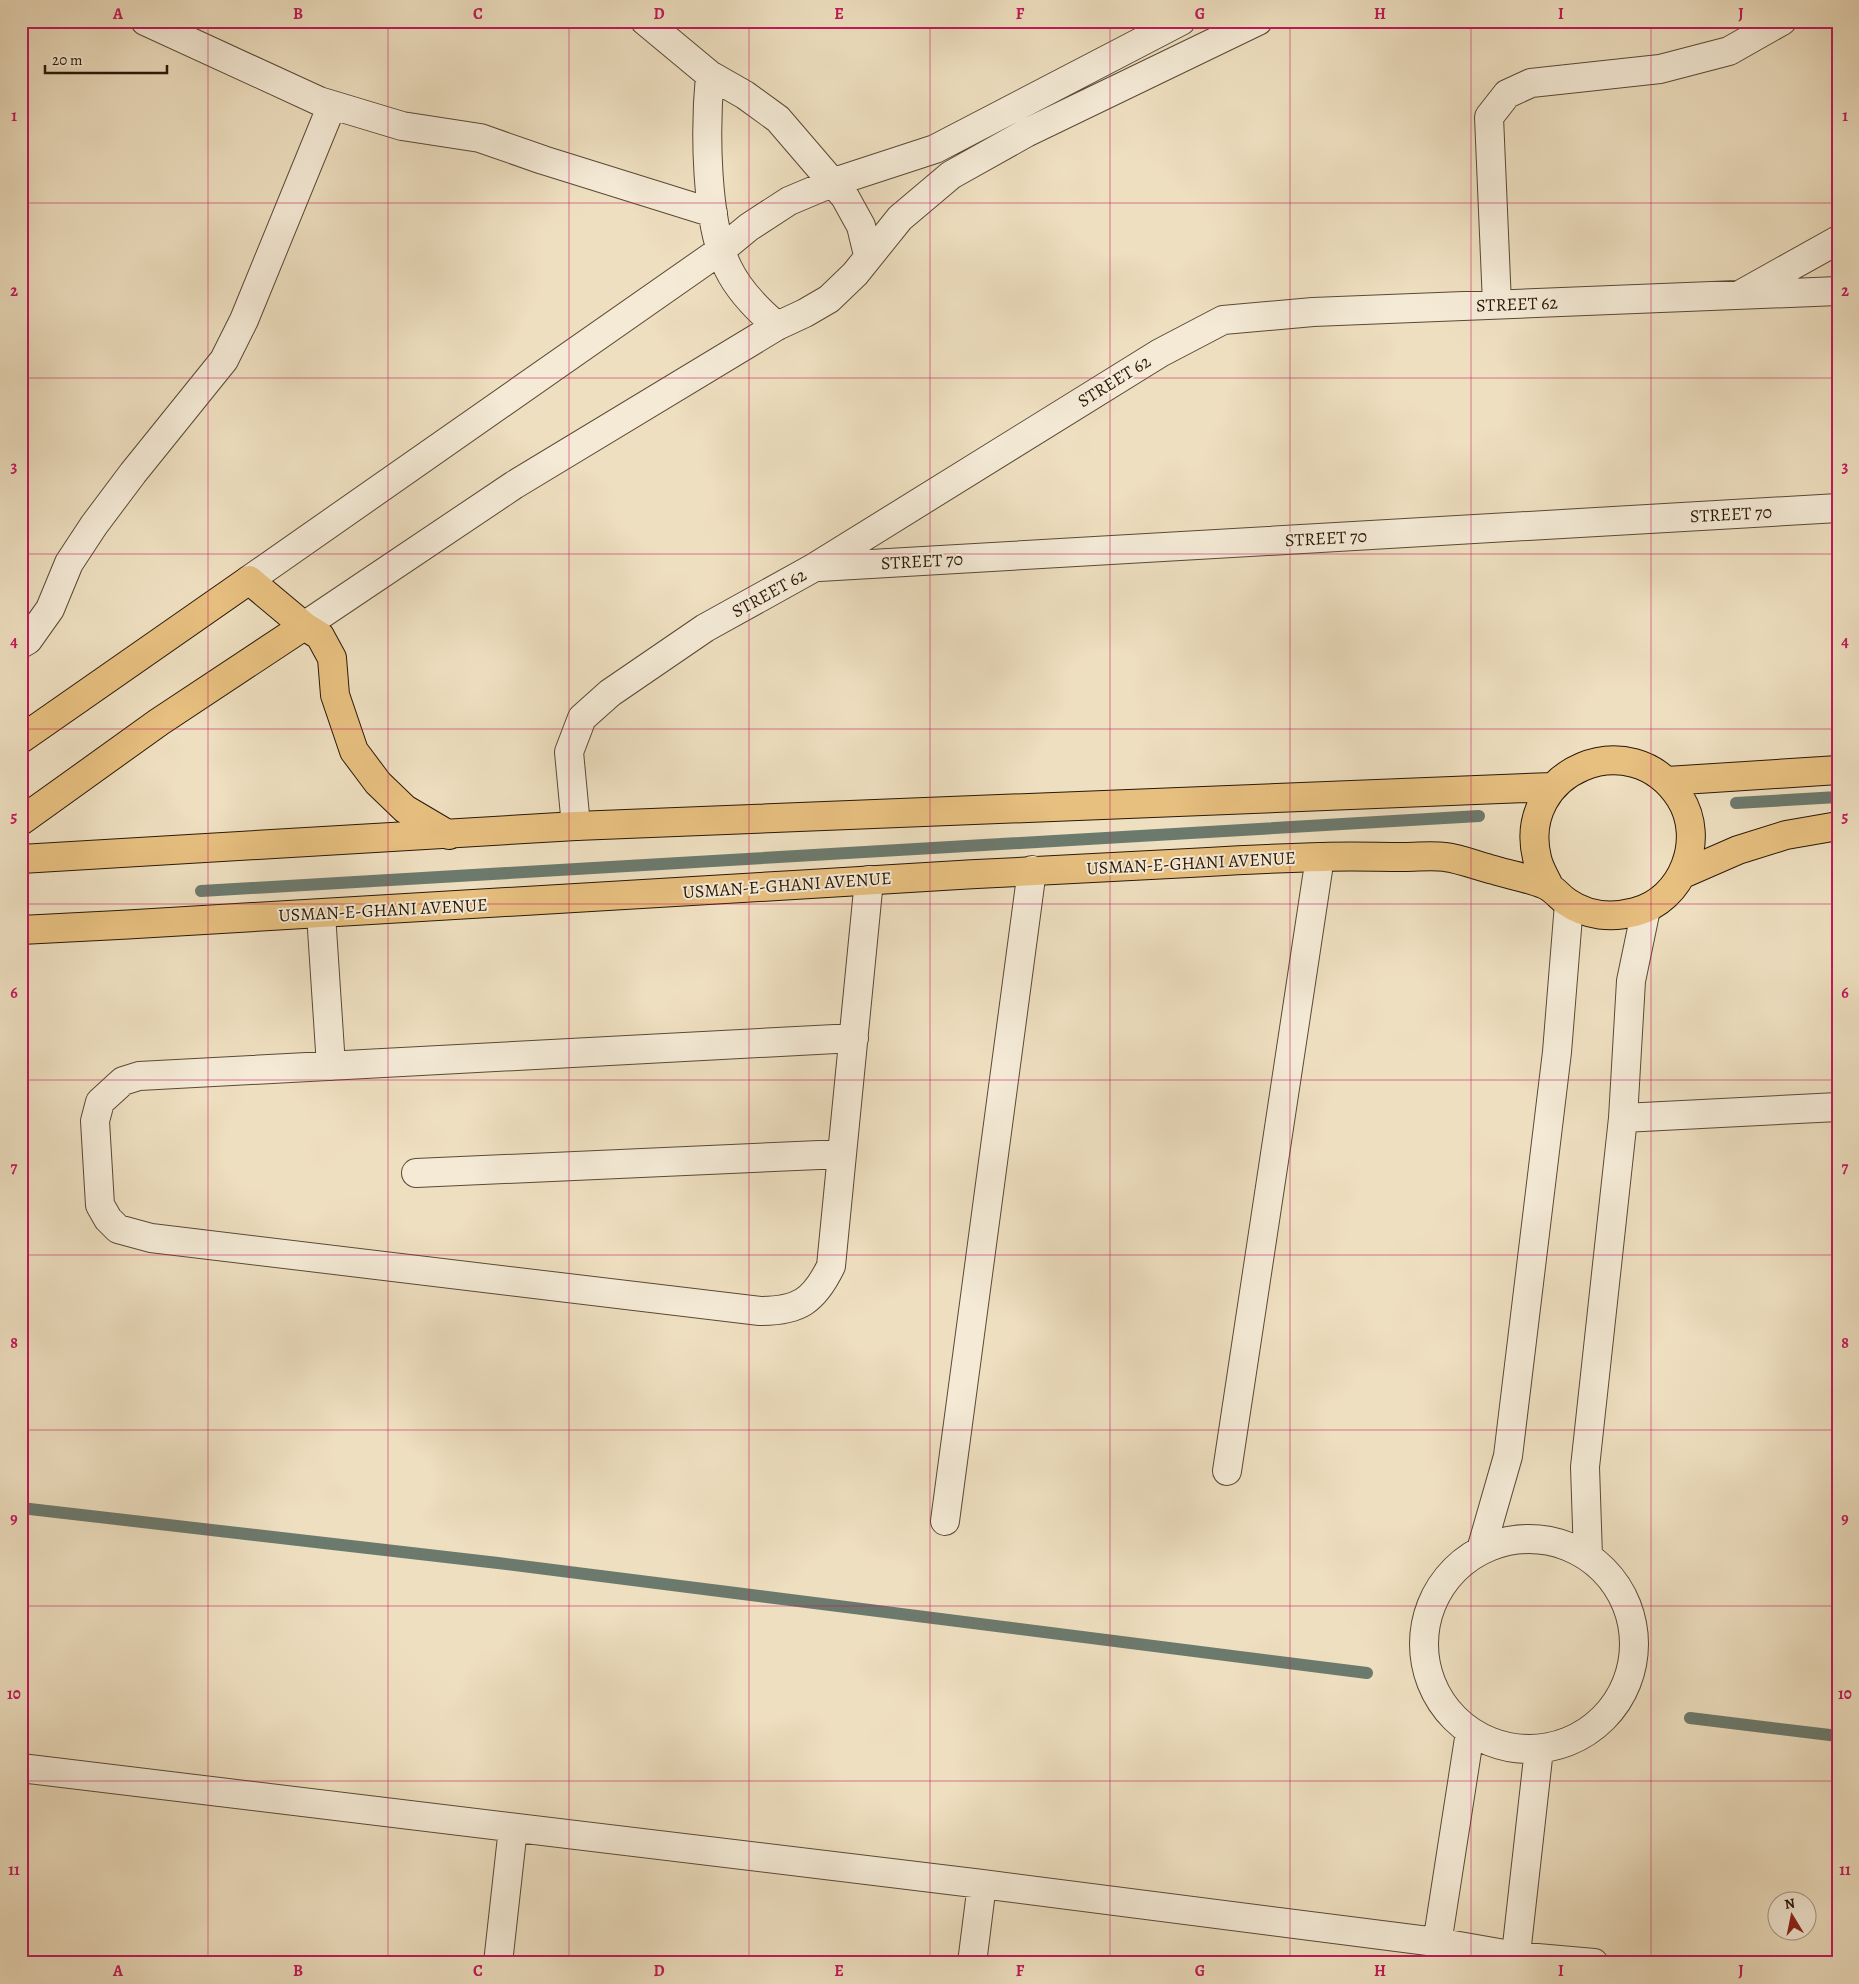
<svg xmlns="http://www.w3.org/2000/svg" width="1859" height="1984" font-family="Alegreya,serif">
<rect width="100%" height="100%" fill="#eedfc0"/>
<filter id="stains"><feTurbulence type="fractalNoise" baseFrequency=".004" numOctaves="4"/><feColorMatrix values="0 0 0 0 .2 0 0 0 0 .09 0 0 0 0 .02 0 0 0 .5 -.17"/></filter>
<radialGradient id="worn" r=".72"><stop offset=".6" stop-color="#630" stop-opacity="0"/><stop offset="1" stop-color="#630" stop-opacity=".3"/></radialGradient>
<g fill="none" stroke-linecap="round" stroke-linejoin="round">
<!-- stream -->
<path stroke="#6c7a6e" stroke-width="12" d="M1736,803L1838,797
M201,891L1479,816
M21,1508L498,1563L1367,1673
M1690,1718L1838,1736"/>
<defs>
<path id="minor" d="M145,21L319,101L402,126L480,138L543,160L713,213
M645,21L710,75L745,95L778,119L845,197L861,226L868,255
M710,75C705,127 705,221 728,268C739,291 758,310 777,326
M1743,293L1838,240
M1497,304L1489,117L1507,94L1531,83L1660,69L1729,51L1782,21
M819,567L1838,508
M249,580L721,250L749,227L789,201L834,182L935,149L1181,21
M304,626L514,485L777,326L805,313L829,299L855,274L900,218L951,175L1026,133L1258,21
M21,644L28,640L50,609L69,563L94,525L133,473L224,360L244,320L332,105
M576,826L569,752L582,718L610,693L705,628L815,567L1160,353L1223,320L1313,312L1838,291
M321,914L331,1066
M854,1038L139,1076L123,1081L100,1102L95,1121L100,1205L108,1219L118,1229L151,1238L760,1311C799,1311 814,1301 831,1266L869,880
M1623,1118L1838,1107
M416,1173L842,1154
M1227,1471L1320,857
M945,1521L1032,870
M1424 1644a105 105 0 1 1 210 0a105 105 0 1 1-210 0Z
M1481,1550L1508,1456L1557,1052L1569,904
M1588,1556L1585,1467L1623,1118L1631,981L1646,909
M21,1768L982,1884L1436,1942L1516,1956L1594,1963
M498,1963L513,1828
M972,1963L982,1884
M1434,1963L1470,1732
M1515,1963L1539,1749"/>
<path id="major" d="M21,739L249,580L304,626L320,636L332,658L335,695L354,751L378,783L405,809L449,835
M1667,781L1838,770
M21,821L159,722L304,626
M21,859L576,826L1552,787
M1683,874L1738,850L1786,835L1838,826
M21,930C279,917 537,901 794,885C919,877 1045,870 1170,864C1221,861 1272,858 1323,857C1350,856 1377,857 1404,857C1418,857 1432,855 1445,857C1461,859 1478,866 1494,870C1510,875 1528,878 1543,884C1554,888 1558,896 1567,902C1587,916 1612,918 1635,912C1683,900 1706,839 1680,798C1631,722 1516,771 1537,858C1539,868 1545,877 1549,886"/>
</defs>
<!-- minor casing -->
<use href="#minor" stroke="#5a4935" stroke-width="30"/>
<!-- major casing -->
<use href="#major" stroke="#291707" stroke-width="30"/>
<!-- minor -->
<use href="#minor" stroke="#f4ead6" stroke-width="28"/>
<!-- major -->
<use href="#major" stroke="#e7c080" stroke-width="28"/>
</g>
<!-- grid -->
<path fill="none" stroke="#c2185b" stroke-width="1" stroke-opacity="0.55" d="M208,21V1963M388,21V1963M569,21V1963M749,21V1963M930,21V1963M1110,21V1963M1290,21V1963M1471,21V1963M1651,21V1963M21,203H1838M21,378H1838M21,554H1838M21,729H1838M21,904H1838M21,1080H1838M21,1255H1838M21,1430H1838M21,1606H1838M21,1781H1838"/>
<g text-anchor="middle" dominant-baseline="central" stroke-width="4" stroke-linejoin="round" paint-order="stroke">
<!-- street labels -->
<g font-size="18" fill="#291707" stroke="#f4ead6">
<text transform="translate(1517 304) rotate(-2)">STREET 62</text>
<text transform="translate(1114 381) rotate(-32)">STREET 62</text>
<text transform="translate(1731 514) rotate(-3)">STREET 70</text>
<text transform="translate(1326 538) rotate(-3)">STREET 70</text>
<text transform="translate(922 561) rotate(-3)">STREET 70</text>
<text transform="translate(769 593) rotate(-29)">STREET 62</text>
<text transform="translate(1191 863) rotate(-3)">USMAN-E-GHANI AVENUE</text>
<text transform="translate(787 885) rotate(-4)">USMAN-E-GHANI AVENUE</text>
<text transform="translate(383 910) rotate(-3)">USMAN-E-GHANI AVENUE</text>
</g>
</g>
<!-- margin -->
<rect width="1859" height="1984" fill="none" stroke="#eedfc0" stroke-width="55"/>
<!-- north arrow -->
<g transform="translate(1792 1916) rotate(350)"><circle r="24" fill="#f4ead6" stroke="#a39683"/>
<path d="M0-4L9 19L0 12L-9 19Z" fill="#8f2418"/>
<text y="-8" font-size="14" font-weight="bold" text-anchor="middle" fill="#291707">N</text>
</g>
<!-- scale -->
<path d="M45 65v8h122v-8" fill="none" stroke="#291707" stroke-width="2.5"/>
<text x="52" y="65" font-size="15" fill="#291707" stroke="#f4ead6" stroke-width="4" paint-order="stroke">20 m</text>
<rect x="28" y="28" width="1804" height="1928" fill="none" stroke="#c2185b" stroke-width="2"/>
<g font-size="16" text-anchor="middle" font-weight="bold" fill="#c2185b">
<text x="118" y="19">A</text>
<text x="298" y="19">B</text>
<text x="478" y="19">C</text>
<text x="659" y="19">D</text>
<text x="839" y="19">E</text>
<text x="1020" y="19">F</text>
<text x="1200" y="19">G</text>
<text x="1380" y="19">H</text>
<text x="1561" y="19">I</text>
<text x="1741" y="19">J</text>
<text x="14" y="121">1</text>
<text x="1845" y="121">1</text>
<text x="14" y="296">2</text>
<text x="1845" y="296">2</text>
<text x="14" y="472">3</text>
<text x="1845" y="472">3</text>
<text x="14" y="647">4</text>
<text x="1845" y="647">4</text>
<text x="14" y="822">5</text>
<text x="1845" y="822">5</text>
<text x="14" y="998">6</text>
<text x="1845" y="998">6</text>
<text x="14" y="1173">7</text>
<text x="1845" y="1173">7</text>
<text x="14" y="1348">8</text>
<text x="1845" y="1348">8</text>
<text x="14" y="1524">9</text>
<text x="1845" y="1524">9</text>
<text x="14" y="1699">10</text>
<text x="1845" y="1699">10</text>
<text x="14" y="1875">11</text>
<text x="1845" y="1875">11</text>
<text x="118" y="1976">A</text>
<text x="298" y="1976">B</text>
<text x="478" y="1976">C</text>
<text x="659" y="1976">D</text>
<text x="839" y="1976">E</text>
<text x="1020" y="1976">F</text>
<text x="1200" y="1976">G</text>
<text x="1380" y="1976">H</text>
<text x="1561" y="1976">I</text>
<text x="1741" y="1976">J</text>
</g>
<rect width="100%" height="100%" filter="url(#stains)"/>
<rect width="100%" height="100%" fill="url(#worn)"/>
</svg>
